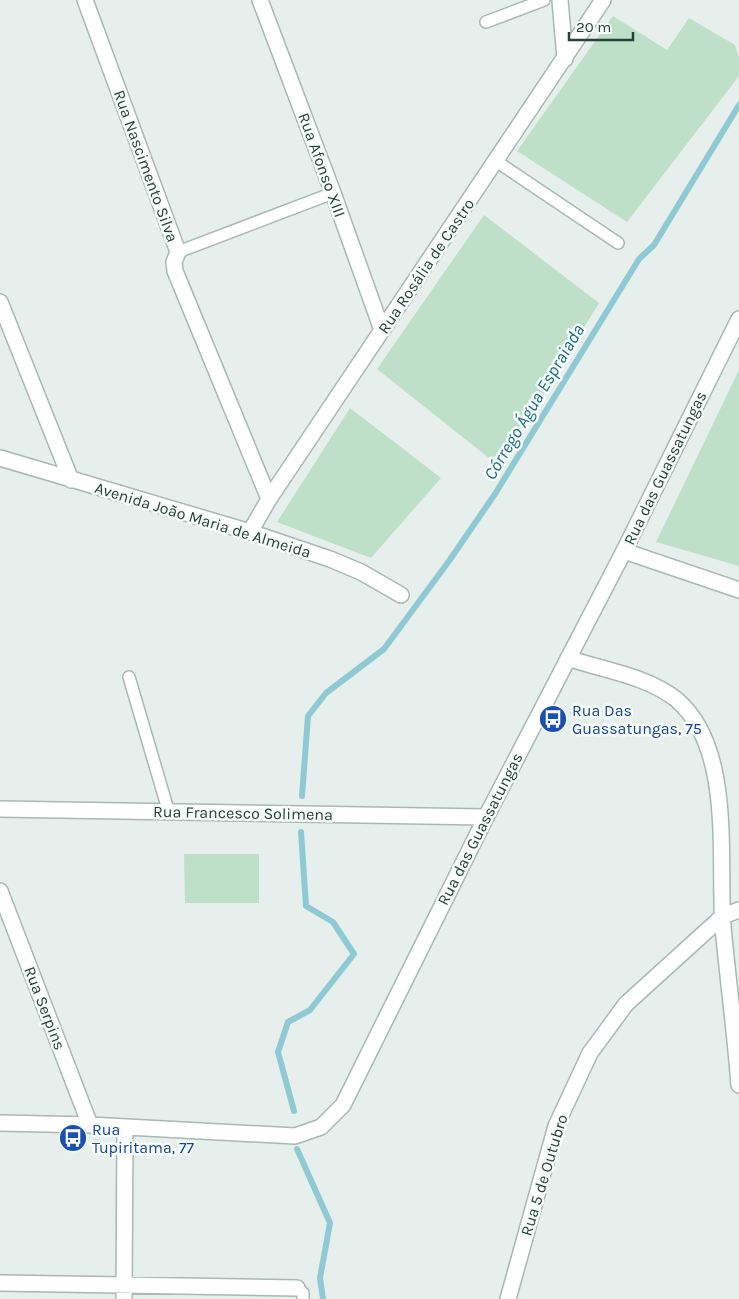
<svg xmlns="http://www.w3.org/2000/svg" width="739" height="1299" font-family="Karla,sans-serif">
<rect width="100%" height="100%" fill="#e6efeb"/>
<!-- green -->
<path fill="#bfe0c8" d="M613,16L667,50L689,18L735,45L739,58V76L627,222L517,151Z
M484,215L599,303L499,466L377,369Z
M739,370V566L656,542Z
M350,408L441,478L371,558L277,522Z
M184,854H259V903H185Z"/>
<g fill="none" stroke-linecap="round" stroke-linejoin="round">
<!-- stream -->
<path stroke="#8ec9d4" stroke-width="6" d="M302,796L308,716L326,693L384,649L449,561L495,494L639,259L654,245L739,105
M294,1111L278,1052L288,1022L310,1010L354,954L333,922L306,906L301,832
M297,1149L330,1223L320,1278L323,1299"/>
<defs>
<path id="service" d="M486,22L544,0
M496,161L618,243
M178,252L333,193
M129,677L169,813
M297,1288L303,1293V1299"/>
<path id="minor" d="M85,0L178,252L174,262L175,271L269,499
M260,0L333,193L382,330
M560,0L565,59
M0,302L71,480
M0,458L250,532L330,559L361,572L401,595
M250,532L269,499L603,0
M624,551L739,590
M0,891L90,1125
M0,1123L90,1125L295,1136L321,1127L343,1105L486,817
M0,1283L297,1288
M124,1299L125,1128
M508,1299L556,1126L590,1053L626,1004L723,916L739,910"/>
<path id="tertiary" d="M568,658C602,670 648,676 677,700C734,749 718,860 723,927C728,980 735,1032 739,1085
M0,809L486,817L624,551L739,319"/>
</defs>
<!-- service casing -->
<use href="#service" stroke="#a8b8b2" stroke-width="14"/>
<!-- minor casing -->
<use href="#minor" stroke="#a8b8b2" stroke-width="18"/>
<!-- tertiary casing -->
<use href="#tertiary" stroke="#a8b8b2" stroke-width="18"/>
<!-- service -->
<use href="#service" stroke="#fff" stroke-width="11"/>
<!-- minor -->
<use href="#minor" stroke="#fff" stroke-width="15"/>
<!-- tertiary -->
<use href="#tertiary" stroke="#fff" stroke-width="15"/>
</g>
<!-- icons -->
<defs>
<symbol id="bus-disc" viewBox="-11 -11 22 22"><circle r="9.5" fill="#1a4fb4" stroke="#f7fbf9"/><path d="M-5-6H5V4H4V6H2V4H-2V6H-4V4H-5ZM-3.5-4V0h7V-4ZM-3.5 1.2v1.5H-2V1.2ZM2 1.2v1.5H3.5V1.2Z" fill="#fff"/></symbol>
</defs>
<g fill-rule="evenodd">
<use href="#bus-disc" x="537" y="703" width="32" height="32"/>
<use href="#bus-disc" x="57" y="1122" width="32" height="32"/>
</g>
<g text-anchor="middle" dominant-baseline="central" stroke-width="5" stroke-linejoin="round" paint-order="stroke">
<!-- street labels -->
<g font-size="16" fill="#24423a" stroke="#f7fbf9">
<text transform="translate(322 165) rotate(70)">Rua Afonso XIII</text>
<text transform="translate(146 166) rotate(70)">Rua Nascimento Silva</text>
<text transform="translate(426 266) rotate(-56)">Rua Rosália de Castro</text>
<text transform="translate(665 468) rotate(-64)">Rua das Guassatungas</text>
<text transform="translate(203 520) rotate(17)">Avenida João Maria de Almeida</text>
<text transform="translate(243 813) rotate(1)">Rua Francesco Solimena</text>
<text transform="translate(480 829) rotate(-63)">Rua das Guassatungas</text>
<text transform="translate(45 1008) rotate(69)">Rua Serpins</text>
<text transform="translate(544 1175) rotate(-73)">Rua 5 de Outubro</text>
</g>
<!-- transit labels -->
<g font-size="16" fill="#164399" stroke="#f7fbf9" text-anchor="start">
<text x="572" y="710">Rua Das<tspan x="572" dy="18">Guassatungas, 75</tspan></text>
<text x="92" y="1129">Rua<tspan x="92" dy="18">Tupiritama, 77</tspan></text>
</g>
<!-- water labels -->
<g font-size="18" font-style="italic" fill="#1c6f80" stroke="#f7fbf9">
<text transform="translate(534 402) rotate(-59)">Córrego Água Espraiada</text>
</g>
</g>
<!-- scale -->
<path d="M569 32v8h64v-8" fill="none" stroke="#24423a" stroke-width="2.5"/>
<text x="576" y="32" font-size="15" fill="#24423a" stroke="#f7fbf9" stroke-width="4" paint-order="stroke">20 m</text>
</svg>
